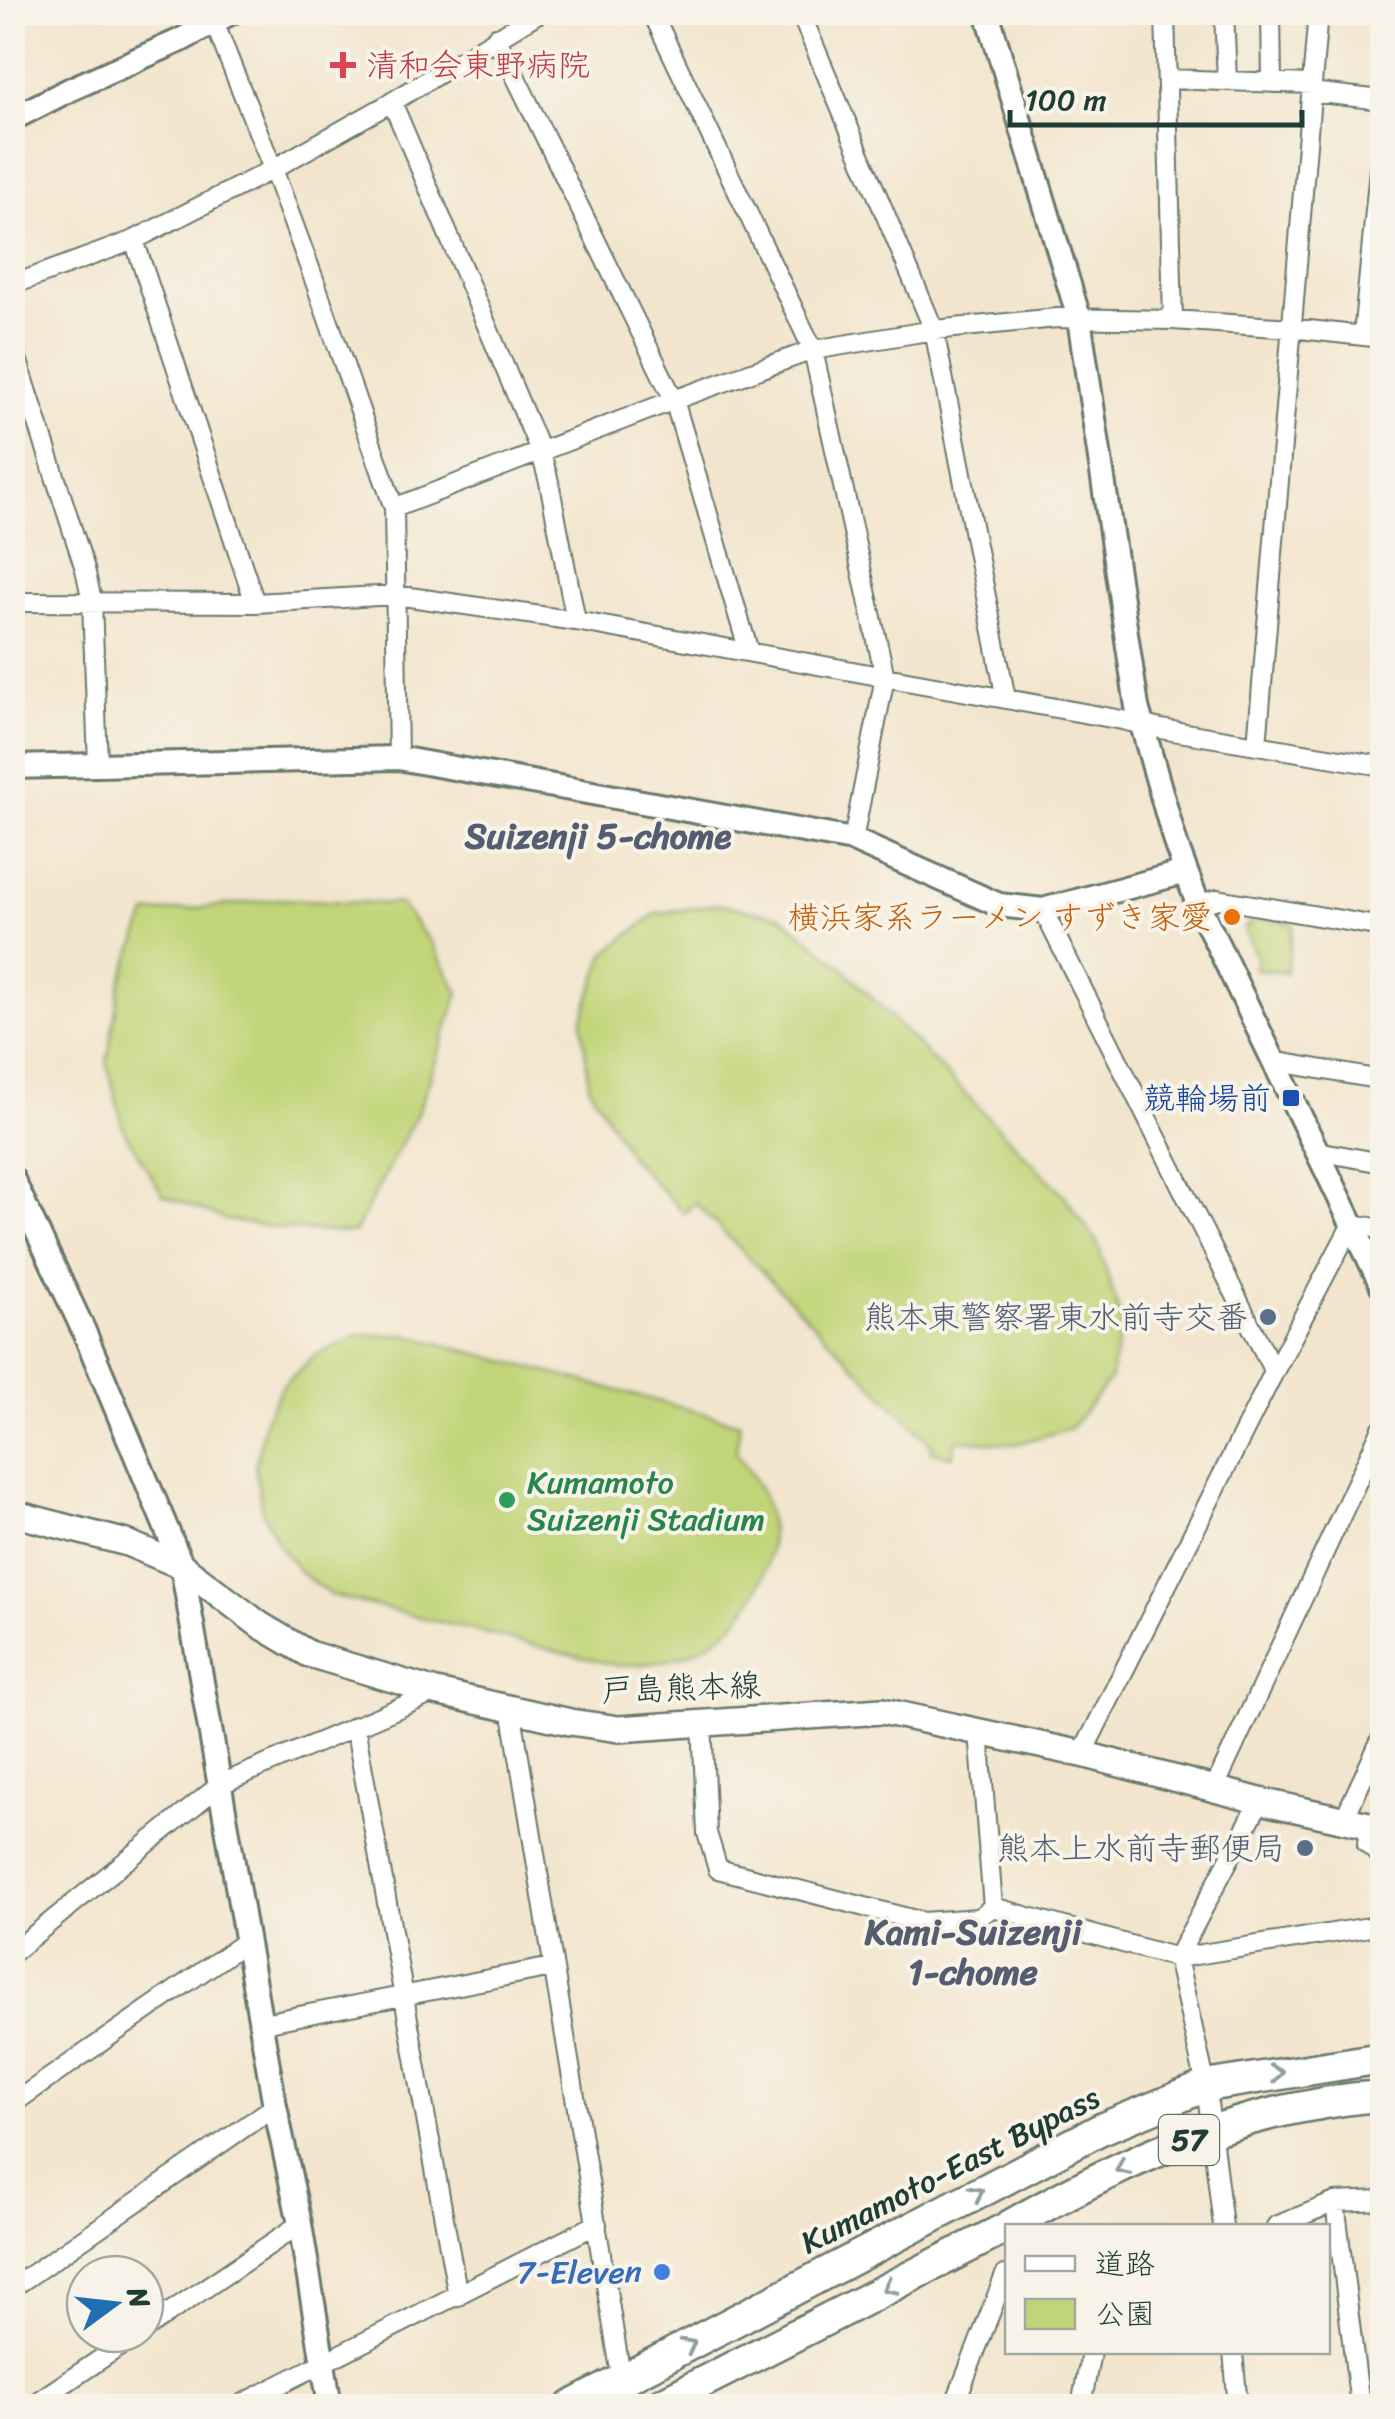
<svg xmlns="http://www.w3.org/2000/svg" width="1395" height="2419" font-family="Sriracha,'Klee One',sans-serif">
<rect width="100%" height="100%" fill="#f7f3e8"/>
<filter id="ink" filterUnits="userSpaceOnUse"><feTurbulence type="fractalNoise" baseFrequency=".01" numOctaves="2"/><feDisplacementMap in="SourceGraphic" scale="20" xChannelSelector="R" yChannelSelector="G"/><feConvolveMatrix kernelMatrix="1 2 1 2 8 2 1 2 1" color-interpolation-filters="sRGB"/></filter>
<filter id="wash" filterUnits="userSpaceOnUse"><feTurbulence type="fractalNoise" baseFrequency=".0048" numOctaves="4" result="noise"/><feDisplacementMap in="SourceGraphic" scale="40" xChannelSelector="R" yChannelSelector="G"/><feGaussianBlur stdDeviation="2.25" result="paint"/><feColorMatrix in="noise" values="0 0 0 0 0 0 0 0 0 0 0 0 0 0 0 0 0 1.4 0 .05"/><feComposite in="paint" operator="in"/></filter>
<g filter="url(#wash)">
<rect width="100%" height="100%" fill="#f3e5cd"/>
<!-- green -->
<path fill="#c1d477" stroke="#708856" stroke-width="2.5" d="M280,899L400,904L432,944L459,993L419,1110L354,1233L293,1230L226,1220L163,1195L124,1131L107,1062L120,984L147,914Z
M718,904L781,916L839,964L1065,1196L1098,1244L1122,1323L1110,1379L1071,1428L1016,1444L956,1440L952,1457L930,1451L933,1446L695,1203L684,1213L631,1158L589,1086L582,1020L605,954L655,914Z
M1256,917L1294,924L1286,973L1255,969L1257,959L1244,929Z
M358,1335H407L740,1423L736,1452C750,1471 763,1490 768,1513C780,1567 747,1624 700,1648C675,1662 646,1664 618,1666L330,1595L300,1572L278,1544L262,1510L255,1467L265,1419L282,1386L314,1356Z"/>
</g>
<g filter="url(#ink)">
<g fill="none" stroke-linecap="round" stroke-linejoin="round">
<defs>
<path id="minor" d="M210,12L273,169L315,282L394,508L398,758
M652,12L813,350L885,677L853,840
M800,12L934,330L1006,699
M1165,12L1173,320
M1224,12L1227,81
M1271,12L1272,83
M496,37L674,400L749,652
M1167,79L1311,84
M1311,92L1382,100
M392,102L541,453L549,482L576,621
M134,240L255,603
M12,285L134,240L273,169L392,102L540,12
M1363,336L1382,138
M12,343L85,569L92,601L98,765
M394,508L674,400L813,350L934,330L1057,318L1173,320L1291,328L1382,338
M12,602L255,603L396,595L576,621L1122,720L1161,729L1382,766
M1257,745L1318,12
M1198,904L1218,899L1382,927
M1043,910L1274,1372
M1273,1061L1382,1080
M1317,1151L1382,1163
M511,1708L626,2406
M702,1722L707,1833L718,1869L923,1922L978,1918L993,1907
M355,1726L458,2296
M979,1732L993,1907L1177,1958L1382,1925
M1082,1754L1274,1372L1352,1224L1382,1229
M1214,1789L1382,1428
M1344,1819L1382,1737
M1370,1825L1367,1844L1382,1857
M12,1953L221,1784L436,1692
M263,2023L552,1967
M12,2104L248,1940
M1335,2202L1360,2406
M1223,2226L1206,2086L1177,1958L1260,1801
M1276,2226L1335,2202L1382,2200
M12,2288L275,2106
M145,2329L300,2224
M1233,2352L1238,2406
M31,2406L138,2334
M238,2406L597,2224
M954,2406L1005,2275
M1081,2406L1091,2352"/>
<path id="tertiary" d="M987,12L1079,318L1137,707L1176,845L1198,904L1382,1286
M12,119L71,89L181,40L232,12
M12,767L398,758L853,840L999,905L1043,910L1185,872
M12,1178L83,1329L182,1566L275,2106L300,2224L330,2406"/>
<path id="secondary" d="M12,1513L127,1543L182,1566L260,1625L309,1654L436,1692L570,1722L619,1729L882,1711L1082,1754L1260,1801L1382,1828"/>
<path id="trunk" d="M1009,2226C1104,2172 1205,2123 1314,2105C1337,2101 1359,2096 1382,2097
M572,2406L1101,2129L1206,2086L1382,2058
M656,2406L1008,2227"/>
</defs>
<!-- minor casing -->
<use href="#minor" stroke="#69786a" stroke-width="22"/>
<!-- tertiary casing -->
<use href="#tertiary" stroke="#69786a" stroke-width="28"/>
<!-- secondary casing -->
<use href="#secondary" stroke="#69786a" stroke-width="30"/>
<!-- trunk casing -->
<use href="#trunk" stroke="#69786a" stroke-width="35"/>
<!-- minor -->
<use href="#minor" stroke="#fff" stroke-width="18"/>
<!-- tertiary -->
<use href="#tertiary" stroke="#fff" stroke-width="22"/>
<!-- secondary -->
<use href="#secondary" stroke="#fff" stroke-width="25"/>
<!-- trunk -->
<use href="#trunk" stroke="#fff" stroke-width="30"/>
</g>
<!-- one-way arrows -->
<defs><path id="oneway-chevron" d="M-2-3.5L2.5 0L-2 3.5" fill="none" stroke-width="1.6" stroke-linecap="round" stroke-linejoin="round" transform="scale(2.5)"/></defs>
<g stroke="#8f9e9a">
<use href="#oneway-chevron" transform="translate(1277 2073) rotate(-9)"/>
<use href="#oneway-chevron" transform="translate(1122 2168) rotate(155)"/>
<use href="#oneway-chevron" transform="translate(977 2193) rotate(-28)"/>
<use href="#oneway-chevron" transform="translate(889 2287) rotate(154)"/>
<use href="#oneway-chevron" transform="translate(689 2345) rotate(-28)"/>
</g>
</g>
<!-- markers -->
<path fill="#e0444e" stroke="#f7f3e8" stroke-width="4" d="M338 50h10v10h10v10h-10v10h-10v-10h-10v-10h10z"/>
<circle fill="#e8710a" stroke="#f7f3e8" stroke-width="4" cx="1232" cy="917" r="10"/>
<rect fill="#1a4fb4" stroke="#f7f3e8" stroke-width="4" x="1281" y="1088" width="20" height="20" rx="5"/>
<g fill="#5c6f8a" stroke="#f7f3e8" stroke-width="4">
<circle cx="1268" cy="1317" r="10"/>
<circle cx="1305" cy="1848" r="10"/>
</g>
<circle fill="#2e9e5b" stroke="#f7f3e8" stroke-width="4" cx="507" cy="1500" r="10"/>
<circle fill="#3f7fe0" stroke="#f7f3e8" stroke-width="4" cx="662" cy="2272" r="10"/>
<g text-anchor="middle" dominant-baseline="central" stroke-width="8" stroke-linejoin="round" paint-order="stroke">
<!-- shield labels -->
<rect fill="#f7f3e8" stroke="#60746a" stroke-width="2.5" x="1159" y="2115" width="60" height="50" rx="8"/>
<g font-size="30" font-weight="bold" fill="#1f3d34">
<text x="1189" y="2140">57</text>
</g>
<!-- health labels -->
<g font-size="32" fill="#be3a42" stroke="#f7f3e8" text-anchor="start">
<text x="366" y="65">清和会東野病院</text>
</g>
<!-- food labels -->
<g font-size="32" fill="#c56008" stroke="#f7f3e8" text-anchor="end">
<text x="1212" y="917">横浜家系ラーメン すずき家愛</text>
</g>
<!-- transit labels -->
<g font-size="32" fill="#164399" stroke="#f7f3e8" text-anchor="end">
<text x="1271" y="1098">競輪場前</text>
</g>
<!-- service labels -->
<g font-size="32" fill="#4e5e75" stroke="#f7f3e8" text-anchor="end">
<text x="1248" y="1317">熊本東警察署東水前寺交番</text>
<text x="1285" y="1848">熊本上水前寺郵便局</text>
</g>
<!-- leisure labels -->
<g font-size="32" fill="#27864d" stroke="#f7f3e8" text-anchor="start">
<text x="527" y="1482">Kumamoto<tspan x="527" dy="37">Suizenji Stadium</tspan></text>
</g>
<!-- street labels -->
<g font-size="32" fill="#1f3d34" stroke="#f7f3e8">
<text transform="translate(681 1688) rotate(-2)">戸島熊本線</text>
<text transform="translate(950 2170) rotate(-27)">Kumamoto-East Bypass</text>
</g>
<!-- shop labels -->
<g font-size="32" fill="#366cbe" stroke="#f7f3e8" text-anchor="end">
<text x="642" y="2272">7-Eleven</text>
</g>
<!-- neighbourhood labels -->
<g font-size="35" font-weight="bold" fill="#565d71" stroke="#f7f3e8">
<text x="598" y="836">Suizenji 5-chome</text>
<text x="973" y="1932">Kami-Suizenji<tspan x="973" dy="40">1-chome</tspan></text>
</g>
</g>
<!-- margin -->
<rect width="1395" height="2419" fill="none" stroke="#f7f3e8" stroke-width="50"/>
<!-- legend -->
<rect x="1005" y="2224" width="325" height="130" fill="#f7f3e8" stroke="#a1aaa0" stroke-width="2.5"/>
<rect x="1025" y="2256" width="50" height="15" fill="#ffffff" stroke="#a1aaa0" stroke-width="2.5"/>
<text x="1095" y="2274" font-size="30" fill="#1f3d34">道路</text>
<rect x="1025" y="2299" width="50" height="30" fill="#c1d477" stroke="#a1aaa0" stroke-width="2.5"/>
<text x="1095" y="2324" font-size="30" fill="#1f3d34">公園</text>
<!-- north arrow -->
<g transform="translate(115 2304) rotate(75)"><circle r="48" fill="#f7f3e8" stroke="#a1aaa0" stroke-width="2.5"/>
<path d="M0-8L18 38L0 25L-18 38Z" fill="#1f6fb2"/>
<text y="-15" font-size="28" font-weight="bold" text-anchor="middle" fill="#1f3d34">N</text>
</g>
<!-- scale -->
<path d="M1010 110v15h292v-15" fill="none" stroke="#1f3d34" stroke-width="5"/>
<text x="1025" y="110" font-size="30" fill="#1f3d34" stroke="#f7f3e8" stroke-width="8" paint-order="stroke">100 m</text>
</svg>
